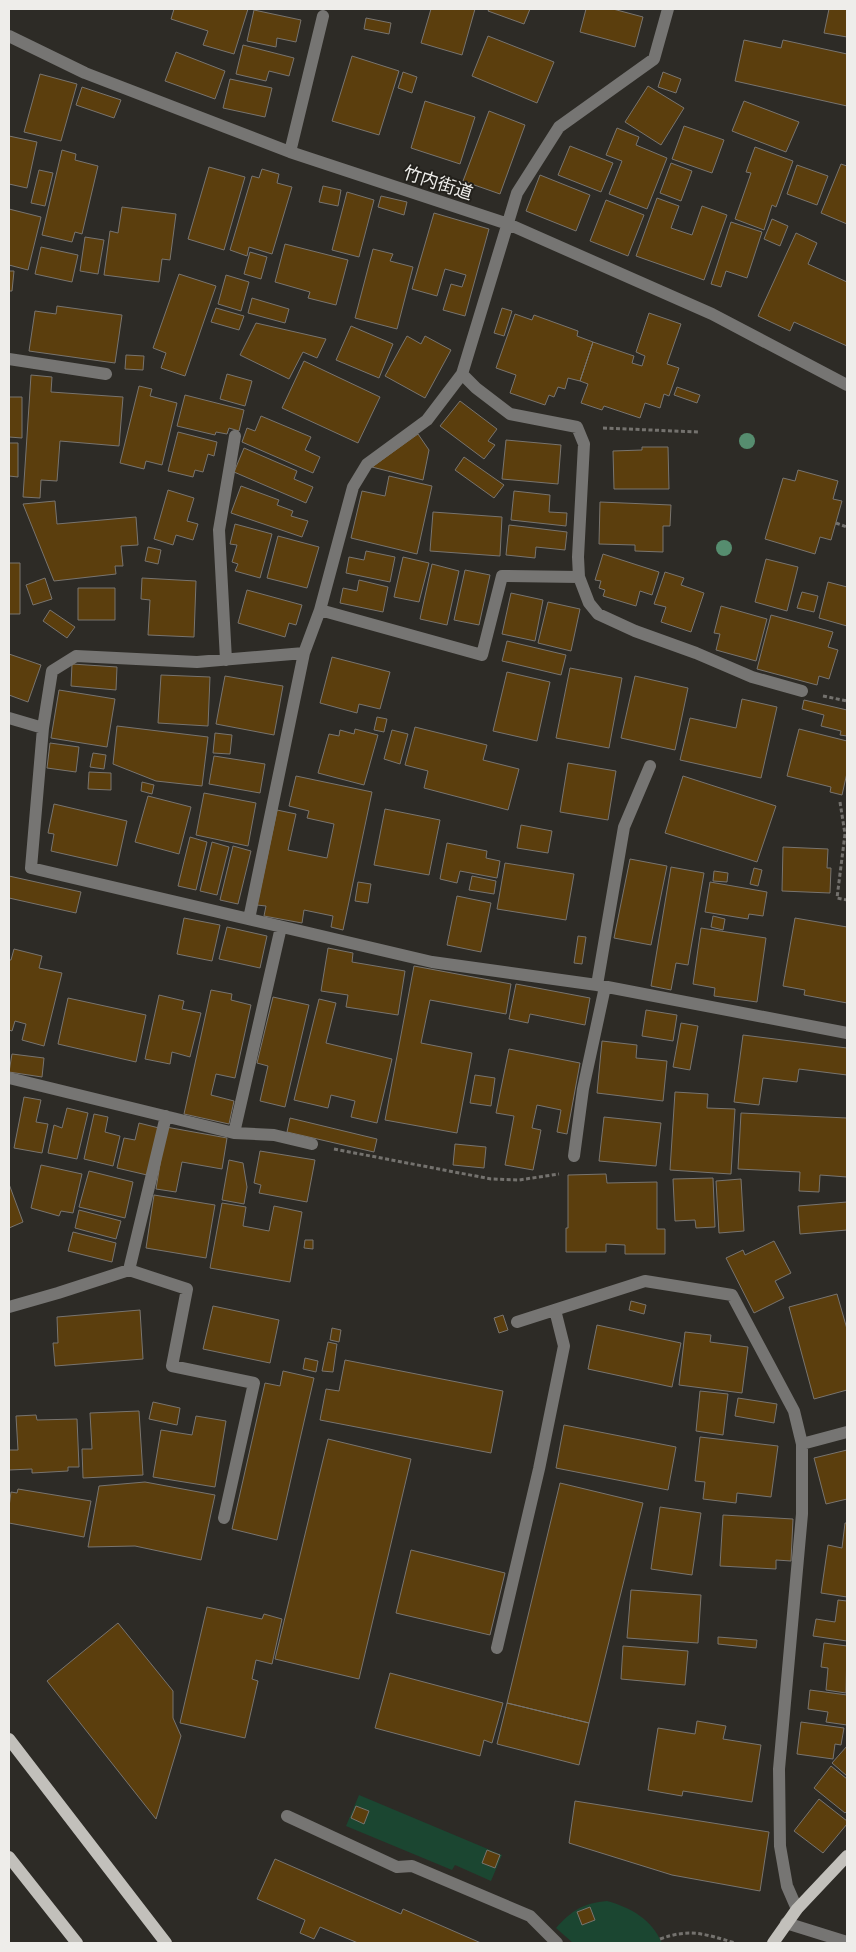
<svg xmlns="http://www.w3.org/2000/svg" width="856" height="1952" font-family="'DM Sans','Noto Sans JP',sans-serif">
<rect width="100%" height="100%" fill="#2d2b26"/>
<!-- green -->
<path fill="#1b4631" d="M359,1795L502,1855L491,1881L455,1865L452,1870L346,1826Z
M607,1901C632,1908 651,1919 662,1943H573L556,1928C572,1910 584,1903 607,1901Z"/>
<!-- building -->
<path fill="#5b3e0d" stroke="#78746f" d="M174,9H248L234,54L203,45L208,31L171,19Z
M431,9H475L462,55L421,43Z
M489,9H530L524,24L488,11Z
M586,9H613L643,17L635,47L580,32Z
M829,9H847V37L824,33Z
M254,10L301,20L296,42L277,38L276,47L247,41Z
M366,18L391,23L389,34L364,29Z
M488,36L554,62L537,103L472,76Z
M744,40L781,48L783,40L847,54V106L735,81Z
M243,45L294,58L289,76L269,71L266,81L236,74Z
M176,52L225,71L215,99L165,81Z
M352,56L399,71L379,135L332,121Z
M403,72L417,77L412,93L398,88Z
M663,72L681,79L676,93L658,87Z
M40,74L77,84L61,141L24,132Z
M230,79L272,88L265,117L223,108Z
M648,86L684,108L661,145L625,122Z
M82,87L121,100L114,118L76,105Z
M425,101L475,117L460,164L411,148Z
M744,101L799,122L786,152L732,131Z
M489,111L525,125L500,194L463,181Z
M684,126L724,140L712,173L672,159Z
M617,128L639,137L636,145L667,158L647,209L609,194L622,161L606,155Z
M9,136L37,142L27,188L9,184Z
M570,146L613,163L601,192L558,175Z
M755,147L793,161L776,207L772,205L764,230L735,219L751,173L746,172Z
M62,150L76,154L75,160L98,166L82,234L75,232L72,242L42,235Z
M671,163L692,171L681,201L660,193Z
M841,164L847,166V224L821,213Z
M797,165L828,176L817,205L787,194Z
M209,167L245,177L224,250L188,239Z
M262,169L279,174L277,183L292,187L272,254L249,247L247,256L230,250L252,176L259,178Z
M39,170L53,173L45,206L31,203Z
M540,175L590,195L576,231L526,211Z
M323,186L341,190L338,206L319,202Z
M347,192L374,200L359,257L332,250Z
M381,196L407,202L404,215L378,207Z
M657,198L679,206L671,228L692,235L702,206L727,215L704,280L636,256Z
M606,200L644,215L628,256L590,241Z
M122,207L176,214L170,260L162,259L159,282L104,275L110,231L118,233Z
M9,209L41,217L28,270L9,265Z
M434,213L489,229L465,316L443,310L451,284L462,287L466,275L445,269L437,296L412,289Z
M772,219L788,226L780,246L764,239Z
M731,222L762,232L747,278L726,271L721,287L711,284Z
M796,233L817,243L808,264L847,282V346L794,322L790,331L758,316Z
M85,237L104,240L98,274L80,271Z
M285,244L348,260L336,305L308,298L310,292L275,282Z
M41,247L78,255L72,282L35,274Z
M373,249L393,254L390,261L413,267L397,329L355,318Z
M250,252L267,257L261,279L244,274Z
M9,271H14L12,291H9Z
M179,274L216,286L185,376L161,368L166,353L153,348Z
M226,275L249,282L241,311L218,304Z
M252,298L289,309L285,323L248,313Z
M57,306L122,315L115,363L29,351L35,311L56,314Z
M216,308L244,316L239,330L211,322Z
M502,308L512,311L504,336L494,333Z
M649,313L681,324L667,364L679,368L669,396L664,394L660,408L645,403L640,418L604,406L602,410L581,403L588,384L580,381L593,342L634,356L632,363L642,366L645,356L636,352Z
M515,314L532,320L534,315L578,331L577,336L593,342L580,381L568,378L565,389L558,387L554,397L549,395L545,405L510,393L516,375L496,368Z
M256,323L326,339L317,358L303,352L289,379L240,355Z
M351,326L393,344L379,378L336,360Z
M407,336L421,344L425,336L451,350L425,398L385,376Z
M126,355L144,356L143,370L125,369Z
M304,361L380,397L358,443L282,408Z
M227,374L252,381L245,406L220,399Z
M31,375L52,377L51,392L123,397L119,446L60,441L57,481L41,480L40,498L23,497Z
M139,386L152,389L150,396L177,403L162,465L146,461L144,469L120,463Z
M677,387L700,395L697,403L674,395Z
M185,395L244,410L239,431L229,428L227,434L216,432L215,435L177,426Z
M9,397H22V438L9,437Z
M460,401L497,429L488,441L495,445L484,459L440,426Z
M261,416L311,437L305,450L320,457L313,473L242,442L247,428L255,431Z
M178,432L217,442L214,456L208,454L203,472L195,470L193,477L168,471Z
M418,434L429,450L423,480L372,467Z
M506,440L561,445L558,484L502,479Z
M9,443H18V477L9,476Z
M642,447H668L669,489H614L613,451L642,450Z
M244,448L297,471L294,479L313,487L306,503L234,472Z
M464,457L504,485L494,498L455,470Z
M798,470L838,481L833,499L842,501L831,540L820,537L815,554L765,539L783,478L795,481Z
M389,476L432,486L417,554L351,538L362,491L385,496Z
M241,486L279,500L277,505L293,511L291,516L308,521L302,537L231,513Z
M168,490L194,498L187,521L198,524L193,540L176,535L173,545L154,539Z
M514,491L550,495L549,512L567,513L566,526L511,520Z
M55,501L57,524L136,517L138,545L121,546L123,566H115L116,574L54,581L23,504Z
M600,502L671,505L670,526H663V552L635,551V545L599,544Z
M433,512L502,517L500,556L430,551Z
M235,524L272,534L260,578L235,571L238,564L232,562L237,545L230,544Z
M509,525L567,532L565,550L536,547L535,558L506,555Z
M278,536L319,547L307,588L267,578Z
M148,547L161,550L158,564L145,561Z
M366,551L395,557L390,582L346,573L349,557L364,560Z
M603,554L659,572L652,595L640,591L636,606L603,596L605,590L599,588L601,581L595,580Z
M403,557L429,563L419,602L394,597Z
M766,559L798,567L787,611L755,602Z
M9,563H20V614H9Z
M432,564L459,571L447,625L420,619Z
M465,570L490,575L479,625L454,620Z
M665,572L684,578L681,585L704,593L691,632L661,622L666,607L654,604Z
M45,578L52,599L33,605L26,585Z
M142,578L196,581L194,637L148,635L150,600L141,599Z
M359,580L388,587L383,612L340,603L343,588L357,591Z
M828,582L847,587V626L819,618Z
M78,588H115V620H78Z
M247,590L302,605L296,625L289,623L285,637L238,623Z
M802,592L818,596L814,612L797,608Z
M511,593L543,600L535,641L502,634Z
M548,602L580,609L571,651L538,643Z
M721,606L767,619L756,661L716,650L720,634L714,633Z
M50,610L75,627L67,638L43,621Z
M771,615L833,632L828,647L838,650L829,679L819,676L817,685L757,669Z
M507,641L566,655L561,675L502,661Z
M9,654L41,665L28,702L9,695Z
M332,657L390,672L380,709L359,704L357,713L320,703Z
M72,664L117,667L116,690L71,686Z
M570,668L622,678L609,748L556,738Z
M507,672L550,682L537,741L493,731Z
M161,675L210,677L208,726L158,723Z
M225,676L283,686L274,735L216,724Z
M635,676L688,688L675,750L621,738Z
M59,690L115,699L107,747L51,738Z
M742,699L777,707L761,778L680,760L690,718L736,728Z
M804,700L847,710V736L840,735L841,731L821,726L824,715L802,709Z
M377,717L387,719L384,732L374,730Z
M117,726L208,737L202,786L156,781L113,764Z
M415,727L487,745L483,760L519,769L508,810L424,788L428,771L405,765Z
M355,729L378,735L364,785L318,773L329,734L339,736L340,730L354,734Z
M799,729L847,741V773L842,795L830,792L831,787L787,776Z
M392,730L408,734L400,764L384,759Z
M215,733L232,735L230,754L213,753Z
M50,743L79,747L76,772L47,768Z
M93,753L106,755L104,769L90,767Z
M214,756L265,764L260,793L209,784Z
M568,763L616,771L608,820L560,812Z
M89,772L111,773V790L88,789Z
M296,776L372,792L343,930L331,927L333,916L304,910L302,923L264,916L266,906L257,905L277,810L296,814L288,850L327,858L334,824L307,818L309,811L289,806Z
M683,776L776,806L757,862L665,833Z
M142,782L154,785L152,794L141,791Z
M204,793L256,803L248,846L196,835Z
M148,796L191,807L179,854L135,842Z
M54,804L127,821L117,866L51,851L54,834L48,833Z
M385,809L440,820L429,875L374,865Z
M521,825L552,831L548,853L517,848Z
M190,837L207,842L196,890L178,886Z
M212,842L229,847L217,895L200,891Z
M447,843L487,851L486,858L500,861L497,878L460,871L457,883L440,879Z
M233,846L251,851L238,904L220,900Z
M783,847L828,849L827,868H831L830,893L782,891Z
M630,859L667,866L651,945L614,938Z
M505,863L574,874L566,920L497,909Z
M671,867L704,873L688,965L676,963L671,990L651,986Z
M754,868L762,870L758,886L750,884Z
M714,871L728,873L727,882L713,881Z
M9,876L81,892L76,913L9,898Z
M472,876L496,881L494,894L469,890Z
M358,882L371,884L368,903L355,901Z
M710,882L767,892L763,916L749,914L748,919L705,912Z
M457,896L491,903L481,952L447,945Z
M713,916L725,919L723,930L711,927Z
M184,918L220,925L212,961L177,954Z
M795,918L847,927V1003L804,995L805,990L783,986Z
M227,927L267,936L260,968L219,959Z
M701,928L766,938L757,1002L714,996L715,988L693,984Z
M578,936L586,937L582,964L574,963Z
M328,948L353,953L352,962L405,971L398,1015L346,1007L348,995L321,991Z
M14,949L42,956L39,968L62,973L44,1046L22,1040L26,1024L15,1021L12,1031L9,1030V960H11Z
M414,966L511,984L506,1014L430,1000L421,1043L472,1053L457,1133L385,1120Z
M516,984L590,998L585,1025L530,1014L528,1023L509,1019Z
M211,990L232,994L231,1000L251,1005L235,1078L216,1074L211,1095L234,1101L229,1124L184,1114Z
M159,995L184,1001L182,1009L201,1013L190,1057L172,1052L170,1064L145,1059Z
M273,997L309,1005L285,1107L260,1101L268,1066L257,1063Z
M68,998L146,1015L136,1062L58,1044Z
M319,999L336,1003L326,1043L392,1059L377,1123L351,1117L355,1101L331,1095L328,1108L294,1100Z
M646,1010L677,1015L673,1041L642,1036Z
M681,1023L698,1026L690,1070L673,1067Z
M743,1035L847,1048V1075L799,1069L797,1082L763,1078L759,1105L734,1102Z
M602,1041L637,1045L636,1058L667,1061L663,1101L597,1093Z
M509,1049L580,1063L567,1134L557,1132L561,1110L537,1105L532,1128L541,1130L533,1170L505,1165L514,1116L496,1113Z
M12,1054L44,1058L42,1077L9,1072Z
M475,1075L495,1078L491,1106L470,1103Z
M675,1092L708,1094L707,1108L735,1109L731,1174L670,1170Z
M24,1097L41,1100L36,1122L48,1124L42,1153L14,1148Z
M67,1108L88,1113L77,1159L48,1153L54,1125L62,1128Z
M741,1113L847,1118V1177L820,1175L819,1192L799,1191L800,1172L738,1169Z
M94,1114L108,1117L105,1132L120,1136L113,1166L84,1159Z
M604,1117L661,1123L656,1166L599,1161Z
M290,1118L377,1139L374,1152L287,1132Z
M139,1123L159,1128L147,1175L117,1168L124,1138L135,1140Z
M166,1127L227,1138L222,1169L182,1162L176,1192L156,1189Z
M455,1144L486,1147L484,1168L453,1165Z
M260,1151L315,1160L307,1202L259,1193L261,1185L254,1183Z
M229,1160L243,1163L247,1187L244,1204L222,1200Z
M41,1165L82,1174L73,1213L61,1211L59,1216L31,1208Z
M89,1171L133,1182L125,1218L79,1207Z
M606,1174L607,1183L657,1182V1229H665V1254H625V1245L606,1244V1252H566V1228H568V1175Z
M713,1178L715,1227L696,1228L695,1220L675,1221L673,1179Z
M741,1179L744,1231L719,1233L716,1181Z
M9,1184L23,1222L9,1228Z
M154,1195L215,1205L206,1258L146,1248Z
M847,1202V1230L800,1234L798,1206Z
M222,1203L246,1207L243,1226L269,1231L274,1206L302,1212L290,1282L210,1268Z
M79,1210L121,1221L116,1239L75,1228Z
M73,1232L116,1243L112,1262L68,1251Z
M305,1240H313V1249L304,1248Z
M774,1241L791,1273L775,1281L784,1298L754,1313L726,1258L743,1250L745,1255Z
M837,1294L847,1329V1390L814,1399L789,1307Z
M631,1301L646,1305L644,1314L629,1310Z
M213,1306L279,1320L270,1363L203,1349Z
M140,1310L143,1359L55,1366L53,1343H58L57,1317Z
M503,1315L508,1330L499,1333L494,1318Z
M597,1325L681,1343L672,1387L588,1369Z
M332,1328L341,1330L339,1342L330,1340Z
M685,1332L711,1335L710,1342L748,1347L742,1393L679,1385Z
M328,1342L337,1344L333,1372L322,1371Z
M305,1358L318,1361L316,1372L303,1369Z
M345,1360L503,1391L491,1453L320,1420L326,1389L339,1391Z
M283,1371L314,1378L277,1540L232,1529L265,1383L280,1386Z
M700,1391L728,1394L723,1435L696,1431Z
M738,1398L777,1404L774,1423L735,1416Z
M153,1402L180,1408L177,1425L149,1419Z
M139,1411L143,1475L83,1478L82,1449H92L90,1413Z
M36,1415L37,1420L77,1419L79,1467H68V1471L32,1473V1469L9,1470V1450H18L16,1416Z
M196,1416L226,1421L215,1487L153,1477L161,1430L192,1435Z
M564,1425L676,1447L668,1490L556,1468Z
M700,1437L778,1446L771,1497L737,1493L736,1503L703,1499L705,1482L695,1481Z
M328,1439L411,1459L359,1679L275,1659Z
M847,1450V1499L826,1504L814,1458Z
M145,1482L215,1495L201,1560L135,1546L88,1547L99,1486Z
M560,1483L643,1503L589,1723L507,1703Z
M18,1489L91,1501L84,1537L9,1523V1507L11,1492L17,1493Z
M660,1507L701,1513L692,1575L651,1569Z
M723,1515L793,1519L791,1561L776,1560V1569L720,1566Z
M845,1523H847V1597L821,1593L828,1545L842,1548Z
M411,1550L505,1573L490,1635L396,1613Z
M631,1590L701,1595L698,1643L627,1638Z
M838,1600L847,1601V1641L813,1636L816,1619L835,1622Z
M207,1607L262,1619L264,1614L282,1619L272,1664L256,1660L252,1679L258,1681L245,1738L180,1723Z
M118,1623L173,1691V1718L181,1736L156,1819L47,1681Z
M718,1637L757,1640L756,1648L718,1644Z
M824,1643L847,1646L846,1693L826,1690L828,1668L821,1667Z
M623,1646L688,1651L685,1685L621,1679Z
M390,1673L503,1703L492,1743L484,1740L480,1756L375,1728Z
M810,1690L847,1695V1725L826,1722L828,1712L808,1709Z
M507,1703L589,1723L579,1765L497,1744Z
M697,1721L726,1726L723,1739L761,1745L752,1802L683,1791L682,1796L648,1790L658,1728L695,1734Z
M801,1722L844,1728L841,1745L835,1744L833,1759L797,1754Z
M847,1746V1776L832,1763Z
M831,1766L847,1779V1811L845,1813L814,1788Z
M819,1799L847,1821V1824L823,1853L794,1831Z
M575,1801L769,1832L760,1891L672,1875L569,1843Z
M356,1806L369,1811L364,1824L351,1818Z
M487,1850L500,1855L495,1868L482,1863Z
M275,1859L401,1914L403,1909L481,1943H358L320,1927L314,1939L300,1933L305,1920L257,1899Z
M590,1907L595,1920L582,1925L577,1912Z"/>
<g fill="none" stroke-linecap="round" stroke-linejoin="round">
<!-- path -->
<path stroke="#74726e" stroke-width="3" stroke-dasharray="4 2.5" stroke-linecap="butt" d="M603,428L698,432
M836,523L847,527
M823,696L847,701
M840,802L845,834L837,898L847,900
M334,1149L491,1179L519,1180L559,1174
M660,1939C690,1928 705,1934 735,1943"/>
<!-- minor -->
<path stroke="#767573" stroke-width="12" d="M9,36L85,73L290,152L508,224L712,314L847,385
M290,152L323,16
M9,359L106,374
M462,374L476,388L510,414L577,427L584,444L578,557L579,577L589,603L598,614L635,631L696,653L752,677L802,691
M320,610L482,655L502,576L579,577
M304,653L197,662L76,656L52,671L43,728L31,868L432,962L597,985L847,1033
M226,660L219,530L235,436
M9,718L43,728
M249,919L304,653L320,610L353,487L367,464L427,420L462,374L517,193L559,127L654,59L668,9
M597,985L624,827L650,766
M9,1078L234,1133L274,1135L312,1144
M234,1133L281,927
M574,1156L583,1089L605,987
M129,1270L166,1116
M9,1307L58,1293L129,1270L187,1289L172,1366L254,1383L224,1518
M517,1322L645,1281L732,1295L794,1411L802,1444V1514L779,1769L780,1846L787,1886L797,1909
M802,1444L847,1432
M497,1648L539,1469L564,1346L555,1310
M287,1816L397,1867L412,1866L530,1916L557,1943
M786,1923L847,1942"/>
<!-- major -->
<path stroke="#c2c0bb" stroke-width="12" d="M9,1739L166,1943
M9,1857L77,1943
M773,1943L797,1909L847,1856"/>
</g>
<!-- trees -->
<g fill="#568d6f">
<circle cx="747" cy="441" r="8"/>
<circle cx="724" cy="548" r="8"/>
</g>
<g text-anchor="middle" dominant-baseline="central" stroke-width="4" stroke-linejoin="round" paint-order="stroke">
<!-- street labels -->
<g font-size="18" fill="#eeedea" stroke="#23211c">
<text transform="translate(438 183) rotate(18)">竹内街道</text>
</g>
</g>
<!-- border -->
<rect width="856" height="1952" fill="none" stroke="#eeedea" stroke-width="20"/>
</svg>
